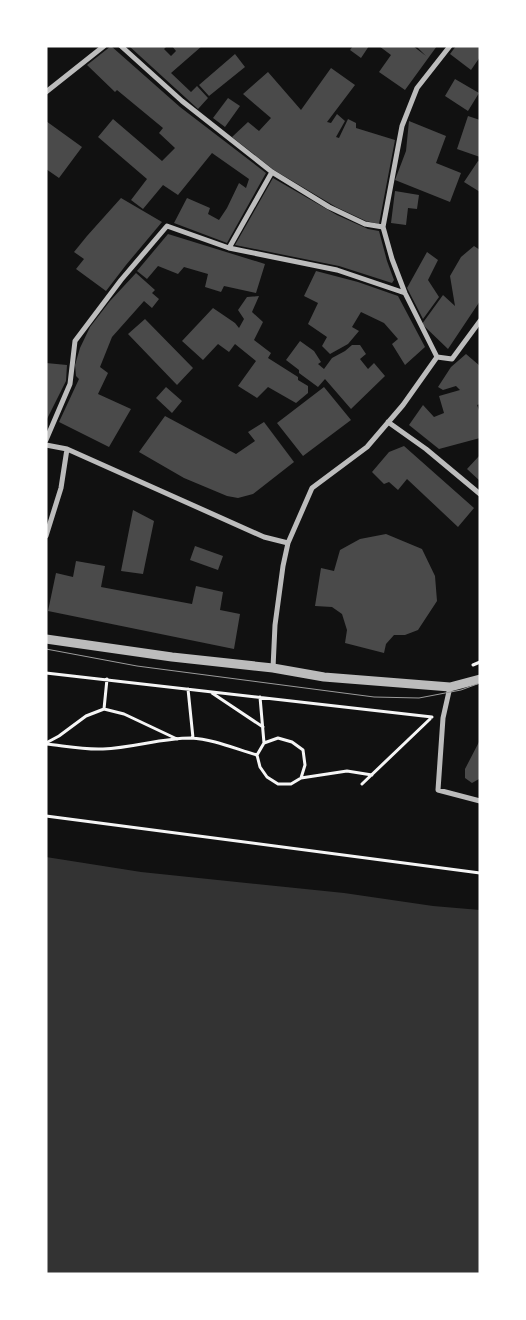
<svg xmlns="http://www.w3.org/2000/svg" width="526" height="1320" font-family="'Alegreya Sans',sans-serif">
<rect width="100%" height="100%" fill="#111"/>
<!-- water -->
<path fill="#333" d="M46,857L141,872L344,893L433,906L480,910V1274H46Z"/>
<!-- building -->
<path fill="#4a4a4a" d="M111,46L180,107L266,173L227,243L174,223L187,198L210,208L208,214L219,220L227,208L239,183L246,188L249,179L212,153L178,195L163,185L143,209L131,200L147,179L98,137L113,119L162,161L175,148L159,133L163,128L117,90L115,92L87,65Z
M129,46H167L164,49L171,56L176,51L172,46H202L171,73L191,92L197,86L208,98L198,109Z
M353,46H369L361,58L350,50Z
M379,46H413L426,56L416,46H437L405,90L379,72L391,55Z
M456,46H480V57L471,70L450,54Z
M235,54L245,67L209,96L199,85Z
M331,68L355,85L327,122L331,123L337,114L345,121L336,137L339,138L348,119L356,123V128L395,140L379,224L366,221L336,207L274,170L232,137L248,122L259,131L271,118L243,94L268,72L301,110Z
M455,79L479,93L468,111L445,96Z
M228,98L240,106L225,127L213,118Z
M468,116L480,120V157L457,149Z
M46,121L82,147L59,178L46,169Z
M409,121L446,136L436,163L461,173L450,202L395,180L406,151Z
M478,161L480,162V192L464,182Z
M273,178L337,215L368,229L379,231L387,261L394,280L392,283L339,266L235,245Z
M395,191L419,195L417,209L408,208L406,225L391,223Z
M121,198L162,222L126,265L106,291L76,269L84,259L74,252L87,236Z
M168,234L265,264L256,293L224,286L221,292L205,287L208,274L184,267L178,274L158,266L147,279L137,271Z
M474,246L480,250V301L448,349L422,324L443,295L455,306L450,276L461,257Z
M427,252L438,260L428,280L439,297L423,319L407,288Z
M316,271L358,282L398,296L425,347L405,365L392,344L398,339L384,323L361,312L352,327L359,331L348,344L330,354L322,346L327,337L308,324L318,303L304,296Z
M136,273L155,290L152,293L159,299L152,308L144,301L112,337L100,367L108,373L98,394L131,409L109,447L59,422L79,379L76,376L75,365L80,348L90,327L110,301Z
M259,296L252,312L263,322L254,340L271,353L268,358L298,377V380L308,386V393L296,403L268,387L257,398L238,386L256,361L235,344L229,352L218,344L203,360L182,341L213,308L235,323L239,328L244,319L238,310L247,297Z
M145,319L193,368L177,385L128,334Z
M300,341L314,351L321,362L318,364L324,369L332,358L345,351L352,345H360L366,354L360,359L368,369L374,363L385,376L351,409L325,379L318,387L299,373V370L286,360Z
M466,354L480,366V404L477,405L480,413V438L439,449L409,425L423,405L434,417L444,413L439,396L460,390L456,386L443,390L438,387L451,367Z
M46,363L67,365L66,381L46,421Z
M166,387L182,401L172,413L156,398Z
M324,387L351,420L303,456L277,423Z
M165,416L236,454L255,441L248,432L264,422L294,462L253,494L238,498L227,496L184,478L139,452Z
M404,446L474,508L458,527L407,479L398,490L389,482L384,484L372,472L389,452Z
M480,455V481L467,469Z
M133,510L154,521L143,574L121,571Z
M386,534L422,549L435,576L437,601L418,630L405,635H394L386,644L384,653L345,643L347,630L342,614L332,607L315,606L321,568L334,571L340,550L360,539Z
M195,546L223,556L218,570L190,560Z
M76,561L105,566L101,587L192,604L196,586L223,592L220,610L240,614L234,649L48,611L56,573L73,577Z
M480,740V780L479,779L472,783L465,778V769Z"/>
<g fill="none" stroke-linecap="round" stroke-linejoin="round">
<!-- path -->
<path stroke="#f5f5f5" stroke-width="3" d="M473,665L480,662
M46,673L432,717
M188,689L193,738
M212,693L263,727
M260,697L264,743
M104,709L107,679
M278,738L292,742L303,750L305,765L301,778L291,784H278L267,777L260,767L257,755L264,743Z
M46,743L59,736L86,716L104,709L124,714L177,739
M46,744C65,746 84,750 103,749C133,748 161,738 191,738C213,739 236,749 257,755
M301,778L347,771L372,775
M362,784L430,719
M46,816L480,873"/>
<!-- minor -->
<path stroke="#bcbcbc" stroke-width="5" d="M121,46L182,101L272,172L329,207L365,224L383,227
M46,92L104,46
M229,248L272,172
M437,357L405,293L392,259L383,227L402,126L417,88L450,46
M437,357L452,359L480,321
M388,422L426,449L480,494
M46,440L70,384L75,341L121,280L167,226L229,248L337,270L405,293
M46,445L67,449L264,537L288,543
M46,536L61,488L67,449
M273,668L275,625L283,566L288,543L312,488L367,447L403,405L437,357
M450,687L443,718L438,790L480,801"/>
<!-- tertiary -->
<path stroke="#bcbcbc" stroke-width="9" d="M46,639L172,657L273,668L324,677L450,687L480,679"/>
<!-- tram -->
<path stroke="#9a9a9a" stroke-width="1" d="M46,649L137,666L374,697L419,698L461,690L480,683"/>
</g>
<!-- border -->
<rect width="526" height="1320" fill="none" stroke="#ffffff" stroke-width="95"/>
</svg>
